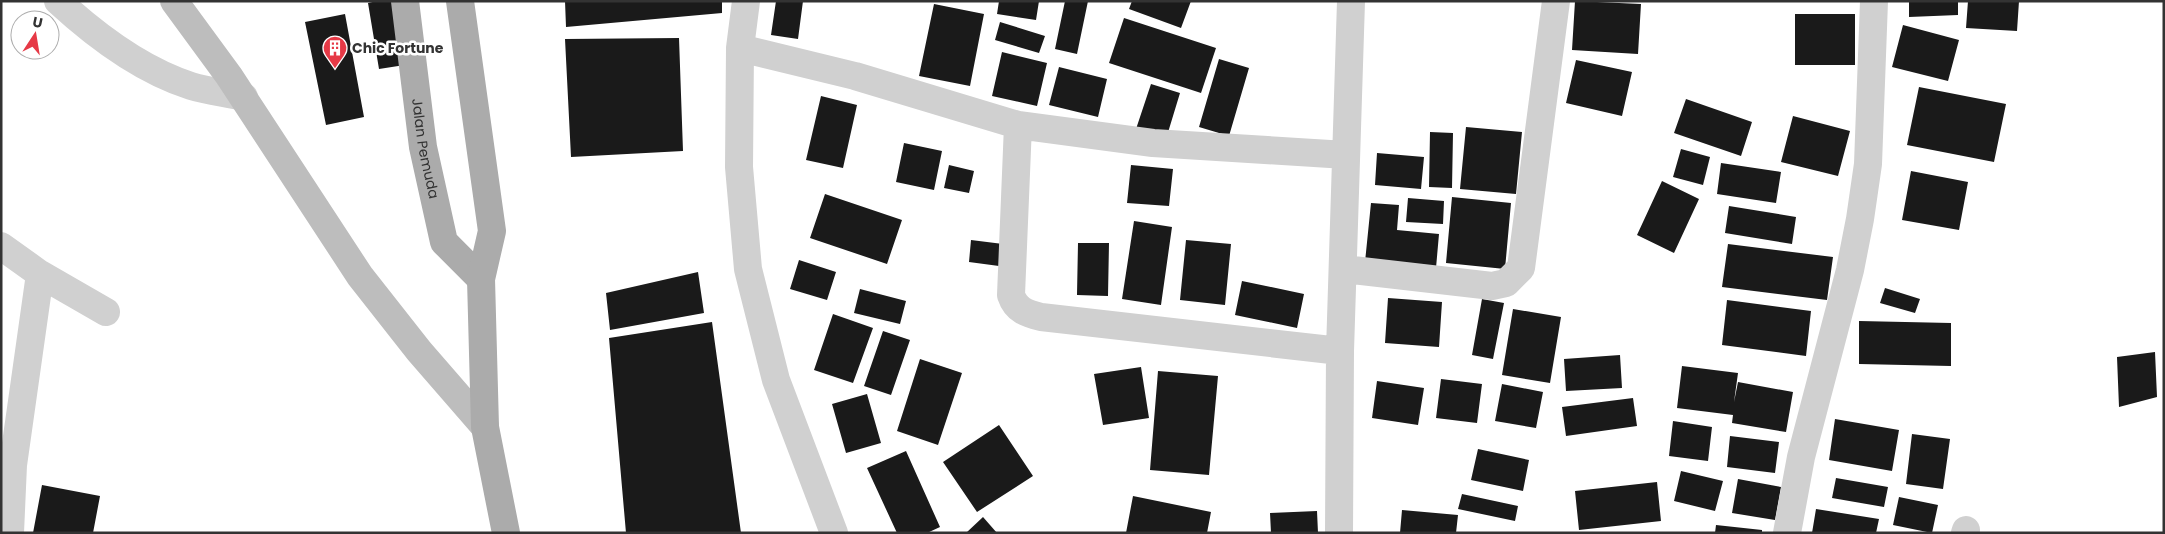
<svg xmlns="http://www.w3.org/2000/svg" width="2165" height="534" font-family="Poppins,sans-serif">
<rect width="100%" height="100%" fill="#fff"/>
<!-- building -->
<path fill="#1a1a1a" d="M377,1H401L411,64L379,69L368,3Z
M565,1H722V13L566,27Z
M776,1H803L798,39L771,35Z
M999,1H1039L1036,20L997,14Z
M1065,1H1088L1077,54L1055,49Z
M1132,1H1191L1181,28L1129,9Z
M1575,1L1641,4L1638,54L1572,50Z
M1909,1H1958V15L1909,17Z
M1968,1H2019L2017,31L1966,28Z
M934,4L984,14L970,86L919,76Z
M345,14L364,117L326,125L305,22Z
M1795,14H1855V65H1795Z
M1124,18L1216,48L1201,93L1109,63Z
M1000,22L1045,36L1039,53L995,40Z
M1903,25L1959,40L1948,81L1892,67Z
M679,38L683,151L571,157L565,39Z
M1002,52L1047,63L1037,106L992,96Z
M1219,59L1249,68L1229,136L1199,127Z
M1576,60L1632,72L1622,116L1566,103Z
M1059,67L1107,79L1098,117L1049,105Z
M1151,84L1180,93L1166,139L1136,129Z
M1919,87L2006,104L1994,162L1907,145Z
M821,96L857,105L843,168L806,160Z
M1686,99L1752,122L1741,156L1674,133Z
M1793,116L1850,131L1838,176L1781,162Z
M1466,127L1522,132L1516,194L1460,189Z
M1430,132L1453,133L1452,188L1429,187Z
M904,143L942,151L934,190L896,182Z
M1681,149L1710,157L1703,185L1673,177Z
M1377,153L1424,157L1421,189L1375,185Z
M1721,163L1781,172L1776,203L1717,194Z
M949,165L974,171L969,193L944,188Z
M1131,165L1173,169L1169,206L1127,203Z
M1911,171L1968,182L1959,230L1902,220Z
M1662,181L1699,199L1674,253L1637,235Z
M825,194L902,220L887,264L810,238Z
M1452,197L1511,203L1505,269L1446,263Z
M1408,198L1444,201L1443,224L1406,222Z
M1371,203L1399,205L1397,230L1439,234L1436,268L1365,262Z
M1729,206L1796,217L1792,244L1725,233Z
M1134,221L1172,227L1161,305L1122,299Z
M971,240L1003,244L999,266L969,262Z
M1186,240L1231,244L1225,305L1180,300Z
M1078,243H1109L1108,296L1077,295Z
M1728,244L1833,257L1827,300L1722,287Z
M799,260L836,272L827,300L790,289Z
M698,272L704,313L610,330L606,293Z
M1242,281L1304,294L1297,328L1235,315Z
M1885,288L1920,299L1915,313L1880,303Z
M860,289L906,301L900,324L854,313Z
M1388,298L1442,302L1439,347L1385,343Z
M1482,299L1504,303L1493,359L1472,355Z
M1727,300L1811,311L1806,356L1722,345Z
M1513,309L1561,317L1550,383L1502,375Z
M833,314L873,328L853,383L814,370Z
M1859,321L1951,323V366L1859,364Z
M712,322L741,533H626L609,338Z
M883,331L910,340L891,395L864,386Z
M2155,352L2157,397L2119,407L2117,357Z
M1620,355L1622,388L1566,391L1564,359Z
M920,359L962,373L938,445L897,431Z
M1682,366L1738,373L1734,402L1738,382L1793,392L1786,432L1732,423L1733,415L1677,408Z
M1141,367L1149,418L1103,425L1094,374Z
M1158,371L1218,376L1209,475L1150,470Z
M1441,379L1482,384L1477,423L1436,418Z
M1377,381L1424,388L1418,425L1372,418Z
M1502,384L1543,392L1536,428L1495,421Z
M867,394L881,443L846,453L832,404Z
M1633,398L1637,426L1566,436L1562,407Z
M1835,419L1899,430L1892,471L1829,460Z
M1673,421L1712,427L1708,461L1669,456Z
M999,425L1033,476L977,512L943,462Z
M1912,434L1950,439L1943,489L1906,484Z
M1730,436L1779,442L1775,473L1727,467Z
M1478,449L1529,460L1523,491L1471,480Z
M906,451L940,527L927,533H897L867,468Z
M1681,471L1723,481L1715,511L1674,501Z
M1836,478L1888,487L1884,507L1832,498Z
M1738,479L1781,487L1775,520L1732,513Z
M1657,482L1661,521L1579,530L1575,491Z
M42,485L100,496L93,533H33Z
M1462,494L1518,506L1515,521L1458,509Z
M1133,496L1211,512L1207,533H1126Z
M1899,497L1938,505L1932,533L1893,525Z
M1816,509L1879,519L1876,533H1812Z
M1402,510L1458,515L1456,533H1400Z
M1317,511L1318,533H1271L1270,513Z
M983,517L997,533H966Z
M1716,525L1762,530V533H1715Z"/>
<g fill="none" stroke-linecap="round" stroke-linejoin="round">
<!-- minor -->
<path stroke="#d0d0d0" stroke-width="28" d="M58,1C96,36 141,70 191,86C207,91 226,93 244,97
M746,1L740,48L739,167L748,269L776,380L834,533
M740,48L855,76L1018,125L1153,143L1346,155
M1018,125L1011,295C1016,310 1026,313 1041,317L1340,351
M1,246L40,274L106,312
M1344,269L1492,286L1506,283L1521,268L1556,1
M10,533L13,465L40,274
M1339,533L1340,351L1351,1
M1787,533L1801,457L1850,270L1860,219L1868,164L1874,1
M1965,533L1966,530"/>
<!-- secondary -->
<path stroke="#bdbdbd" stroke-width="28" d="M174,1L229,76L360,276L419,351L485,427"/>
<!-- primary -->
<g stroke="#ababab" stroke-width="28">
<path id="s1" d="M405,1L423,147L444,242L481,279"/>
<path d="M460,1L492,231L481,279L485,427L506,533"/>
</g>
</g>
<!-- icons -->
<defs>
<symbol id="building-pin" viewBox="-11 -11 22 30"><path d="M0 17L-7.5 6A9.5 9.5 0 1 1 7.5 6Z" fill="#e63946" stroke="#fff"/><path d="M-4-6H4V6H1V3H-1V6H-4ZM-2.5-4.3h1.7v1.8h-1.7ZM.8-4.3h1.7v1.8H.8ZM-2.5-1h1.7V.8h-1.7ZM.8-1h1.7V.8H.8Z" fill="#fff"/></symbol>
</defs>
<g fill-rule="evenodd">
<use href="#building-pin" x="321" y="34" width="28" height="38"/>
</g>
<g text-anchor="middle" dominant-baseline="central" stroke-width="5" stroke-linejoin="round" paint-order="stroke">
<!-- poi labels -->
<g font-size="14" font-weight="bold" fill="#333" stroke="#fff" text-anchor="start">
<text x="352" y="48">Chic Fortune</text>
</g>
<!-- street labels -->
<g font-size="14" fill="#333" stroke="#fff">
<text stroke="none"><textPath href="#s1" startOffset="149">Jalan Pemuda</textPath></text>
</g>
</g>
<!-- border -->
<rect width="2165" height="534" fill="none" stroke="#333333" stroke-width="5"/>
<!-- north arrow -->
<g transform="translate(35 35) rotate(12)"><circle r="24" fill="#ffffff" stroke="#adadad"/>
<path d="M0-4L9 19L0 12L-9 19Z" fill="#e63946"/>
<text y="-8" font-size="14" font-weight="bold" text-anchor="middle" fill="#333333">U</text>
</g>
</svg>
